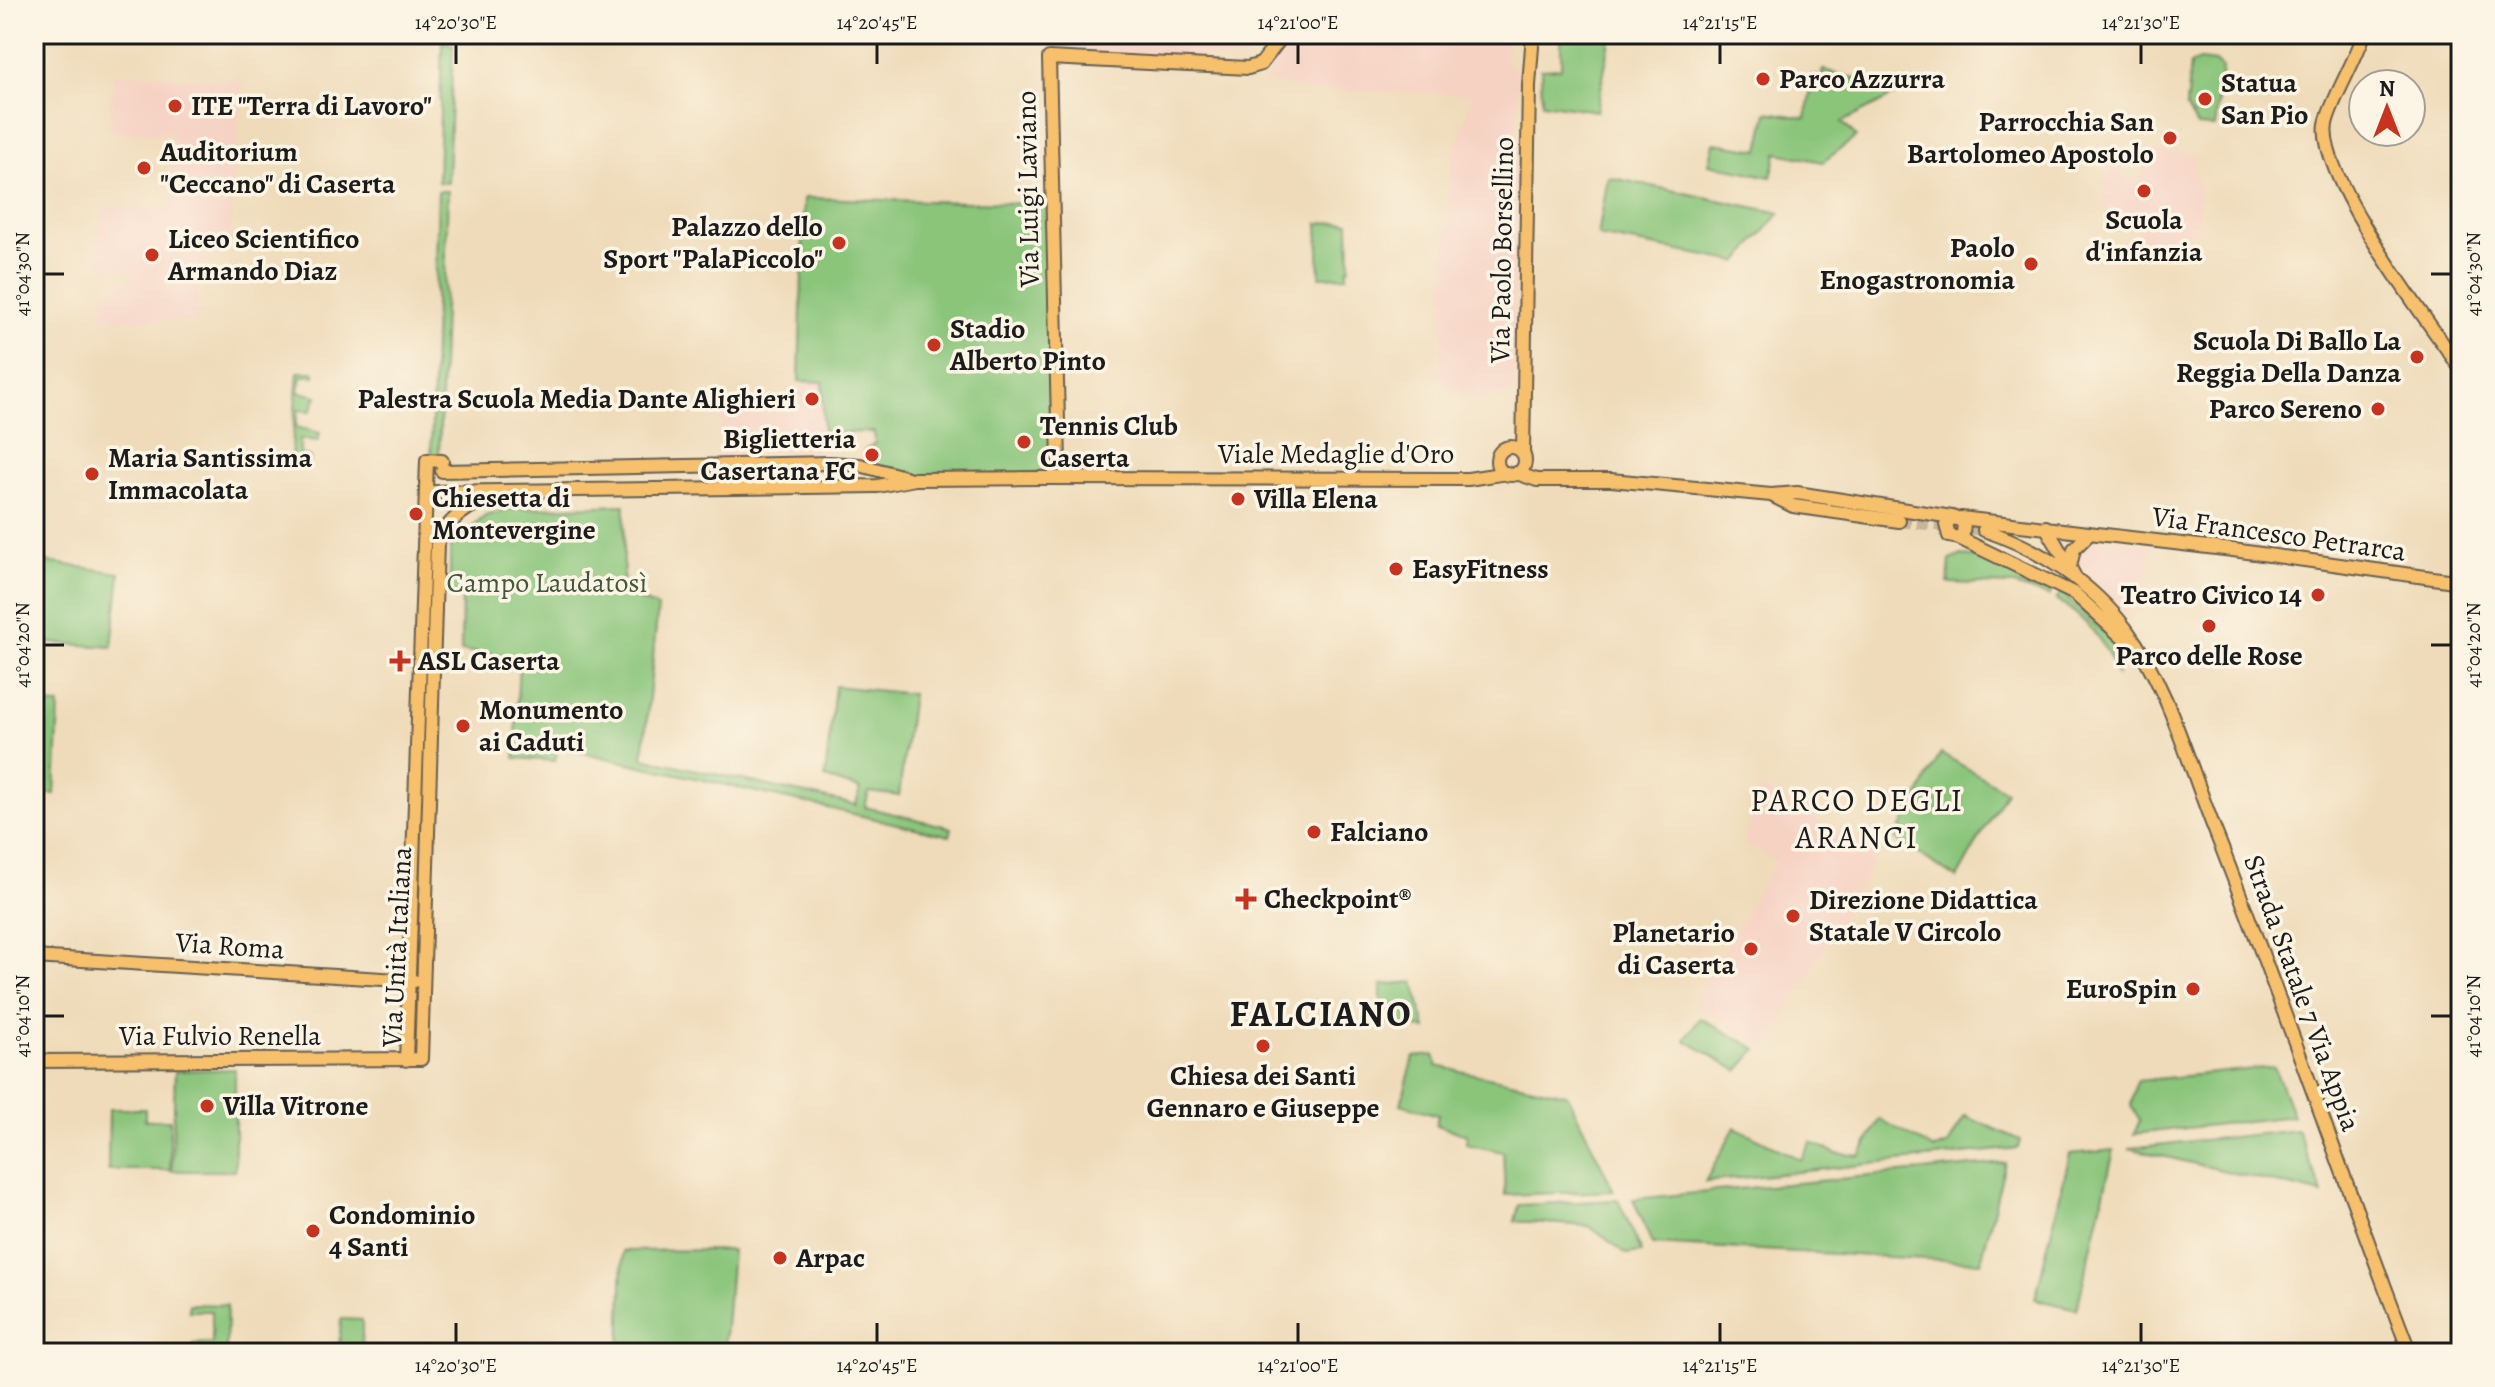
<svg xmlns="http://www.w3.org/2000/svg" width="2495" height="1387" font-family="Alegreya,serif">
<rect width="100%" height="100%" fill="#fcf5e5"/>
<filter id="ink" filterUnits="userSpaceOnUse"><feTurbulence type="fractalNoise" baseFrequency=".0125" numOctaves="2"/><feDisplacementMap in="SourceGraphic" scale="16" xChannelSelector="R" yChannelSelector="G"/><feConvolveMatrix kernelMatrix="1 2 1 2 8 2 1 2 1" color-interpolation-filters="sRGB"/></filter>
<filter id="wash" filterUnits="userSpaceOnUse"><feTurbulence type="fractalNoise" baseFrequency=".006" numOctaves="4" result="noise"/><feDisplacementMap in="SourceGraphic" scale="32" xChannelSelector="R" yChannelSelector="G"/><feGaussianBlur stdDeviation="1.8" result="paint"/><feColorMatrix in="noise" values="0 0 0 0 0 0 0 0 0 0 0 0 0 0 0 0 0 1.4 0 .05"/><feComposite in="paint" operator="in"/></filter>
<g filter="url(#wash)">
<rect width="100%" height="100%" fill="#efdbb9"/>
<!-- built -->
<path fill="#f6d2c3" d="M1054,34H1249L1248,61L1055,51Z
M1292,34H1507V67L1518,69L1513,395L1482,397L1446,389L1439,380L1450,169L1472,94L1321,91L1264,83Z
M113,72L242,81L234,186L170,182L173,135L109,131Z
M2143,150L2193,154L2195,176L2199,179V231L2137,244L2141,215L2103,210L2108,168L2123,169L2122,176L2139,178Z
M173,186L234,191L231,246L205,245L204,283L197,284L200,323L101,318L103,297L135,274L98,265L102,206L170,210Z
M800,382H823L821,446H817V451L741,452V456H720L719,413L800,412Z
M2092,538L2153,545L2142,600H2136L2129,619L2079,565L2078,553Z
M1759,785L1878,854L1767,1049L1693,1004L1776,861L1745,844Z"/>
<!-- green -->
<path fill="#8ac57a" stroke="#53704b" stroke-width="2" d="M1561,34H1611L1597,111L1542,103L1541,69L1561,68Z
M442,42L453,44L448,183L438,182Z
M2199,60L2216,62L2222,68L2215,127L2197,126L2186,107L2190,64Z
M1823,70L1903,91L1842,122L1856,137L1823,162L1777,153L1771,177L1709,164L1714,143L1759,150L1767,112L1806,118L1813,75L1821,78Z
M1608,177L1780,213L1738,262L1598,236Z
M438,191H448L439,456L431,457Z
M804,198L1046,204L1051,467L1043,473L915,479L879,471L864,451L875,443L874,432L823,433V382L799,381Z
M1349,222L1350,268H1347V276L1320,277L1318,223Z
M298,372H315V376H301L299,392L317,396L311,411L298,410L296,427L320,433L318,441L300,439V454L310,457V462L291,459Z
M625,505L623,594L658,607L643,758L856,805L860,789L825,778L835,686L912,694L899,796L869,792L865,807L952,828L950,836L558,747L555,761L515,758L519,656L461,651L462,593H450V548L485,516L508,509Z
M1962,555L2003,565L2054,588L2049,596L2014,585L1948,583L1950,560Z
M34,560L120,573L112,647L34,642Z
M2061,592L2126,654L2117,675C2107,644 2085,616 2056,600Z
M34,704L59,705L55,794H34Z
M1941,753L2006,791L1957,878L1895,839Z
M1414,982L1426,1029L1381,1022V985Z
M1700,1018L1757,1049L1738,1071L1685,1040Z
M1434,1055L1437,1066L1567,1094L1614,1191L1505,1195L1503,1152L1466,1144L1467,1135L1436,1125L1438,1115L1401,1104L1414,1057Z
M2274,1067L2293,1116L2134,1134L2140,1120L2131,1106L2136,1081Z
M235,1069V1171H172L175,1071Z
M109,1109H145V1120H170V1170H108Z
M1965,1116L2020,1140L2018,1148L1705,1182L1735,1127L1801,1160L1811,1142L1835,1153L1860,1156L1880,1119L1934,1149L1948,1145Z
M2297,1130L2323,1194L2128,1148Z
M2114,1150L2077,1309L2035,1299L2070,1154Z
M2005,1163L1981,1262L1653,1244L1633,1199Z
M1618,1200L1642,1252L1626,1254L1589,1226L1515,1221L1519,1205Z
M732,1250L724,1353H620L623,1251Z
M189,1304L227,1305L226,1352L193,1351V1344L212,1343V1311H189Z
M341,1319L362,1320V1350L339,1349Z"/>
</g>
<g filter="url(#ink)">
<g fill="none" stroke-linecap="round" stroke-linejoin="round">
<!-- major-tunnel -->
<path stroke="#c5b59a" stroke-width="12" stroke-dasharray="12 6" stroke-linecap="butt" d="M1899,521L1984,530"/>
<defs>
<path id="major" d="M2364,34C2356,60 2330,103 2326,124C2317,176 2429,323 2461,369
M1497 461a14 14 0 1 1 28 0a14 14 0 1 1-28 0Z
M1523,454L1529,85L1533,34
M442,471L830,463L860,465L908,478
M1516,473L1537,480H1611L1771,495L1797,493L1952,517
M1074,477L1059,462L1049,58L1248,68L1261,64L1284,34
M427,492L878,486L915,479L1044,478L1468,479L1507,473
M1771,495L1793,506L1899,521
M1961,518L2233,550L2461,582
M2046,527L2074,575
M1984,530C2038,548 2092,583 2126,629C2169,687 2189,766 2216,833C2284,1005 2343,1180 2410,1353
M1959,538L1963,534L1964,522L1952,517L1946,525L1949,536L1959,538L2075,594L2133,647
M2070,567L2074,549L2090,533
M34,957L414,981
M406,1060L427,460L442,461
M34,1061L421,1059L437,544C448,517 472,503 498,495"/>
</defs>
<!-- major casing -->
<use href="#major" stroke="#665f53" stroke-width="16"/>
<!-- major -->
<use href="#major" stroke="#f7c06c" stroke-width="12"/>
</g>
</g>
<!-- ticks -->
<path fill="none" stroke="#1c1c1c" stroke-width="3" d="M456,44V64M877,44V64M1298,44V64M1720,44V64M2141,44V64M44,274H64M2431,274H2451M44,645H64M2431,645H2451M44,1016H64M2431,1016H2451M456,1323V1343M877,1323V1343M1298,1323V1343M1720,1323V1343M2141,1323V1343"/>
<!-- markers -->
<g fill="#c8321e" stroke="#fcf5e5" stroke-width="3">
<circle cx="1763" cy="79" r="8"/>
<circle cx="2205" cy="99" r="8"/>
<circle cx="175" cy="106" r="8"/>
<circle cx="2170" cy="138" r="8"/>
<circle cx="144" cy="168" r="8"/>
<circle cx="2144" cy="191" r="8"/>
<circle cx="839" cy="243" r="8"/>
<circle cx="152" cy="255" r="8"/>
<circle cx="2031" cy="264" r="8"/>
<circle cx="934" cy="345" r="8"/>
<circle cx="2417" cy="357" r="8"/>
<circle cx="812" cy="399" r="8"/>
<circle cx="2378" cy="409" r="8"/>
<circle cx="1024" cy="442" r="8"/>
<circle cx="872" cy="455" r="8"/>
<circle cx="92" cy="474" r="8"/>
<circle cx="1238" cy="499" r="8"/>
<circle cx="416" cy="514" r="8"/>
<circle cx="1396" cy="569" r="8"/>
<circle cx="2318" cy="595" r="8"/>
<circle cx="2209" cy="626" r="8"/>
<path d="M396 649h8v8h8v8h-8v8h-8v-8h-8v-8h8z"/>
<circle cx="463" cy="726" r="8"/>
<circle cx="1314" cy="832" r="8"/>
<path d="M1242 887h8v8h8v8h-8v8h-8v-8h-8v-8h8z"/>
<circle cx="1793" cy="916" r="8"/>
<circle cx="1751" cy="949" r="8"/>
<circle cx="2193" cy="989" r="8"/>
<circle cx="1263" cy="1046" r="8"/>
<circle cx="207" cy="1106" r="8"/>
<circle cx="313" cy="1231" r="8"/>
<circle cx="780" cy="1258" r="8"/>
</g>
<g text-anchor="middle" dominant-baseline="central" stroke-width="7" stroke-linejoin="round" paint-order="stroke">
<!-- poi labels -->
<g font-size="28" font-weight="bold" fill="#1c1c1c" stroke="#fcf5e5" text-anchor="start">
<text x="1779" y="79">Parco Azzurra</text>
<text x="2221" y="83">Statua<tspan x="2221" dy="32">San Pio</tspan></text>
<text x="191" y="106">ITE "Terra di Lavoro"</text>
<text x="2154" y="122" text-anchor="end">Parrocchia San<tspan x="2154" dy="32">Bartolomeo Apostolo</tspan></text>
<text x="160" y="152">Auditorium<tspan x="160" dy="32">"Ceccano" di Caserta</tspan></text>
<text x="2144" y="220" text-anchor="middle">Scuola<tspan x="2144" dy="32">d'infanzia</tspan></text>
<text x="823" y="227" text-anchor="end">Palazzo dello<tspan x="823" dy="32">Sport "PalaPiccolo"</tspan></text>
<text x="168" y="239">Liceo Scientifico<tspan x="168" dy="32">Armando Diaz</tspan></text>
<text x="2015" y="248" text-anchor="end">Paolo<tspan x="2015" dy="32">Enogastronomia</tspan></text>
<text x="950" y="329">Stadio<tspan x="950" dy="32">Alberto Pinto</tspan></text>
<text x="2401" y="341" text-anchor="end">Scuola Di Ballo La<tspan x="2401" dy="32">Reggia Della Danza</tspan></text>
<text x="796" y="399" text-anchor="end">Palestra Scuola Media Dante Alighieri</text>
<text x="2362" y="409" text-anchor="end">Parco Sereno</text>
<text x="1040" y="426">Tennis Club<tspan x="1040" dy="32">Caserta</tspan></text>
<text x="856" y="439" text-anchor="end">Biglietteria<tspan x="856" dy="32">Casertana FC</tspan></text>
<text x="108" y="458">Maria Santissima<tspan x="108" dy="32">Immacolata</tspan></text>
<text x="432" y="498">Chiesetta di<tspan x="432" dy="32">Montevergine</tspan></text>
<text x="1254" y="499">Villa Elena</text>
<text x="1412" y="569">EasyFitness</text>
<text x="2302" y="595" text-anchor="end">Teatro Civico 14</text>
<text x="2209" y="656" text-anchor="middle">Parco delle Rose</text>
<text x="418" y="661">ASL Caserta</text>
<text x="479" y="710">Monumento<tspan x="479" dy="32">ai Caduti</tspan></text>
<text x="1330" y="832">Falciano</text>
<text x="1264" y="899">Checkpoint®</text>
<text x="1809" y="900">Direzione Didattica<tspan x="1809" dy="32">Statale V Circolo</tspan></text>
<text x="1735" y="933" text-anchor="end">Planetario<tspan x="1735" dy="32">di Caserta</tspan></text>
<text x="2177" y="989" text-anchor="end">EuroSpin</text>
<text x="1263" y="1076" text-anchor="middle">Chiesa dei Santi<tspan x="1263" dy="32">Gennaro e Giuseppe</tspan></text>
<text x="223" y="1106">Villa Vitrone</text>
<text x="329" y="1215">Condominio<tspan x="329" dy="32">4 Santi</tspan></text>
<text x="796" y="1258">Arpac</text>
</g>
<!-- street labels -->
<g font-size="28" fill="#1c1c1c" stroke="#fcf5e5">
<text transform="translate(1028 189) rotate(-91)">Via Luigi Laviano</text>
<text transform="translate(1502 250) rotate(-89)">Via Paolo Borsellino</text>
<text x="1336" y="454">Viale Medaglie d'Oro</text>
<text transform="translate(2279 534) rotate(8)">Via Francesco Petrarca</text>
<text transform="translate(230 946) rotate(4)">Via Roma</text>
<text transform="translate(397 947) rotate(-87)">Via Unità Italiana</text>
<text transform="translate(2302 993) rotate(70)">Strada Statale 7 Via Appia</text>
<text x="220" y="1036">Via Fulvio Renella</text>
</g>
<!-- park labels -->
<g font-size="28" fill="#42573d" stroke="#fcf5e5">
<text x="547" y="583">Campo Laudatosì</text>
</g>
<!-- quarter labels -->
<g font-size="32" letter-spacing="2" fill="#1c1c1c" stroke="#fcf5e5">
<text x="1857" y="800">PARCO DEGLI<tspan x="1857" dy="37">ARANCI</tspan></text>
</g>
<!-- district labels -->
<g font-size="36" font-weight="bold" letter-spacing="2" fill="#1c1c1c" stroke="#fcf5e5">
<text x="1321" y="1013">FALCIANO</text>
</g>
</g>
<!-- margin -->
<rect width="2495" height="1387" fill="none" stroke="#fcf5e5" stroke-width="88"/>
<!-- north arrow -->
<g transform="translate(2387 108)"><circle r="38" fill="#fcf5e5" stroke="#a29e95" stroke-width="2"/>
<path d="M0-6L14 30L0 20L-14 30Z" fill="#c8321e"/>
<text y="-12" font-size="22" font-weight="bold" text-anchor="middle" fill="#1c1c1c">N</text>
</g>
<rect x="44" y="44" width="2407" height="1299" fill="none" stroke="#1c1c1c" stroke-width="3"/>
<g font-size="20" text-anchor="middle" fill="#1c1c1c">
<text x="456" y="29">14°20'30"E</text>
<text x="877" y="29">14°20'45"E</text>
<text x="1298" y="29">14°21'00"E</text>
<text x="1720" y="29">14°21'15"E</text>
<text x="2141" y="29">14°21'30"E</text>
<text transform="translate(22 274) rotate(-90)" y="7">41°04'30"N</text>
<text transform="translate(2473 274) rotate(-90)" y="7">41°04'30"N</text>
<text transform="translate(22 645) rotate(-90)" y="7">41°04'20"N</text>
<text transform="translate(2473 645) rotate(-90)" y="7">41°04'20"N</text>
<text transform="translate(22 1016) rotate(-90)" y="7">41°04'10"N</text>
<text transform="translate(2473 1016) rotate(-90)" y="7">41°04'10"N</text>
<text x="456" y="1372">14°20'30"E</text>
<text x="877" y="1372">14°20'45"E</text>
<text x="1298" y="1372">14°21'00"E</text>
<text x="1720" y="1372">14°21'15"E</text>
<text x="2141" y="1372">14°21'30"E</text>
</g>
</svg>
